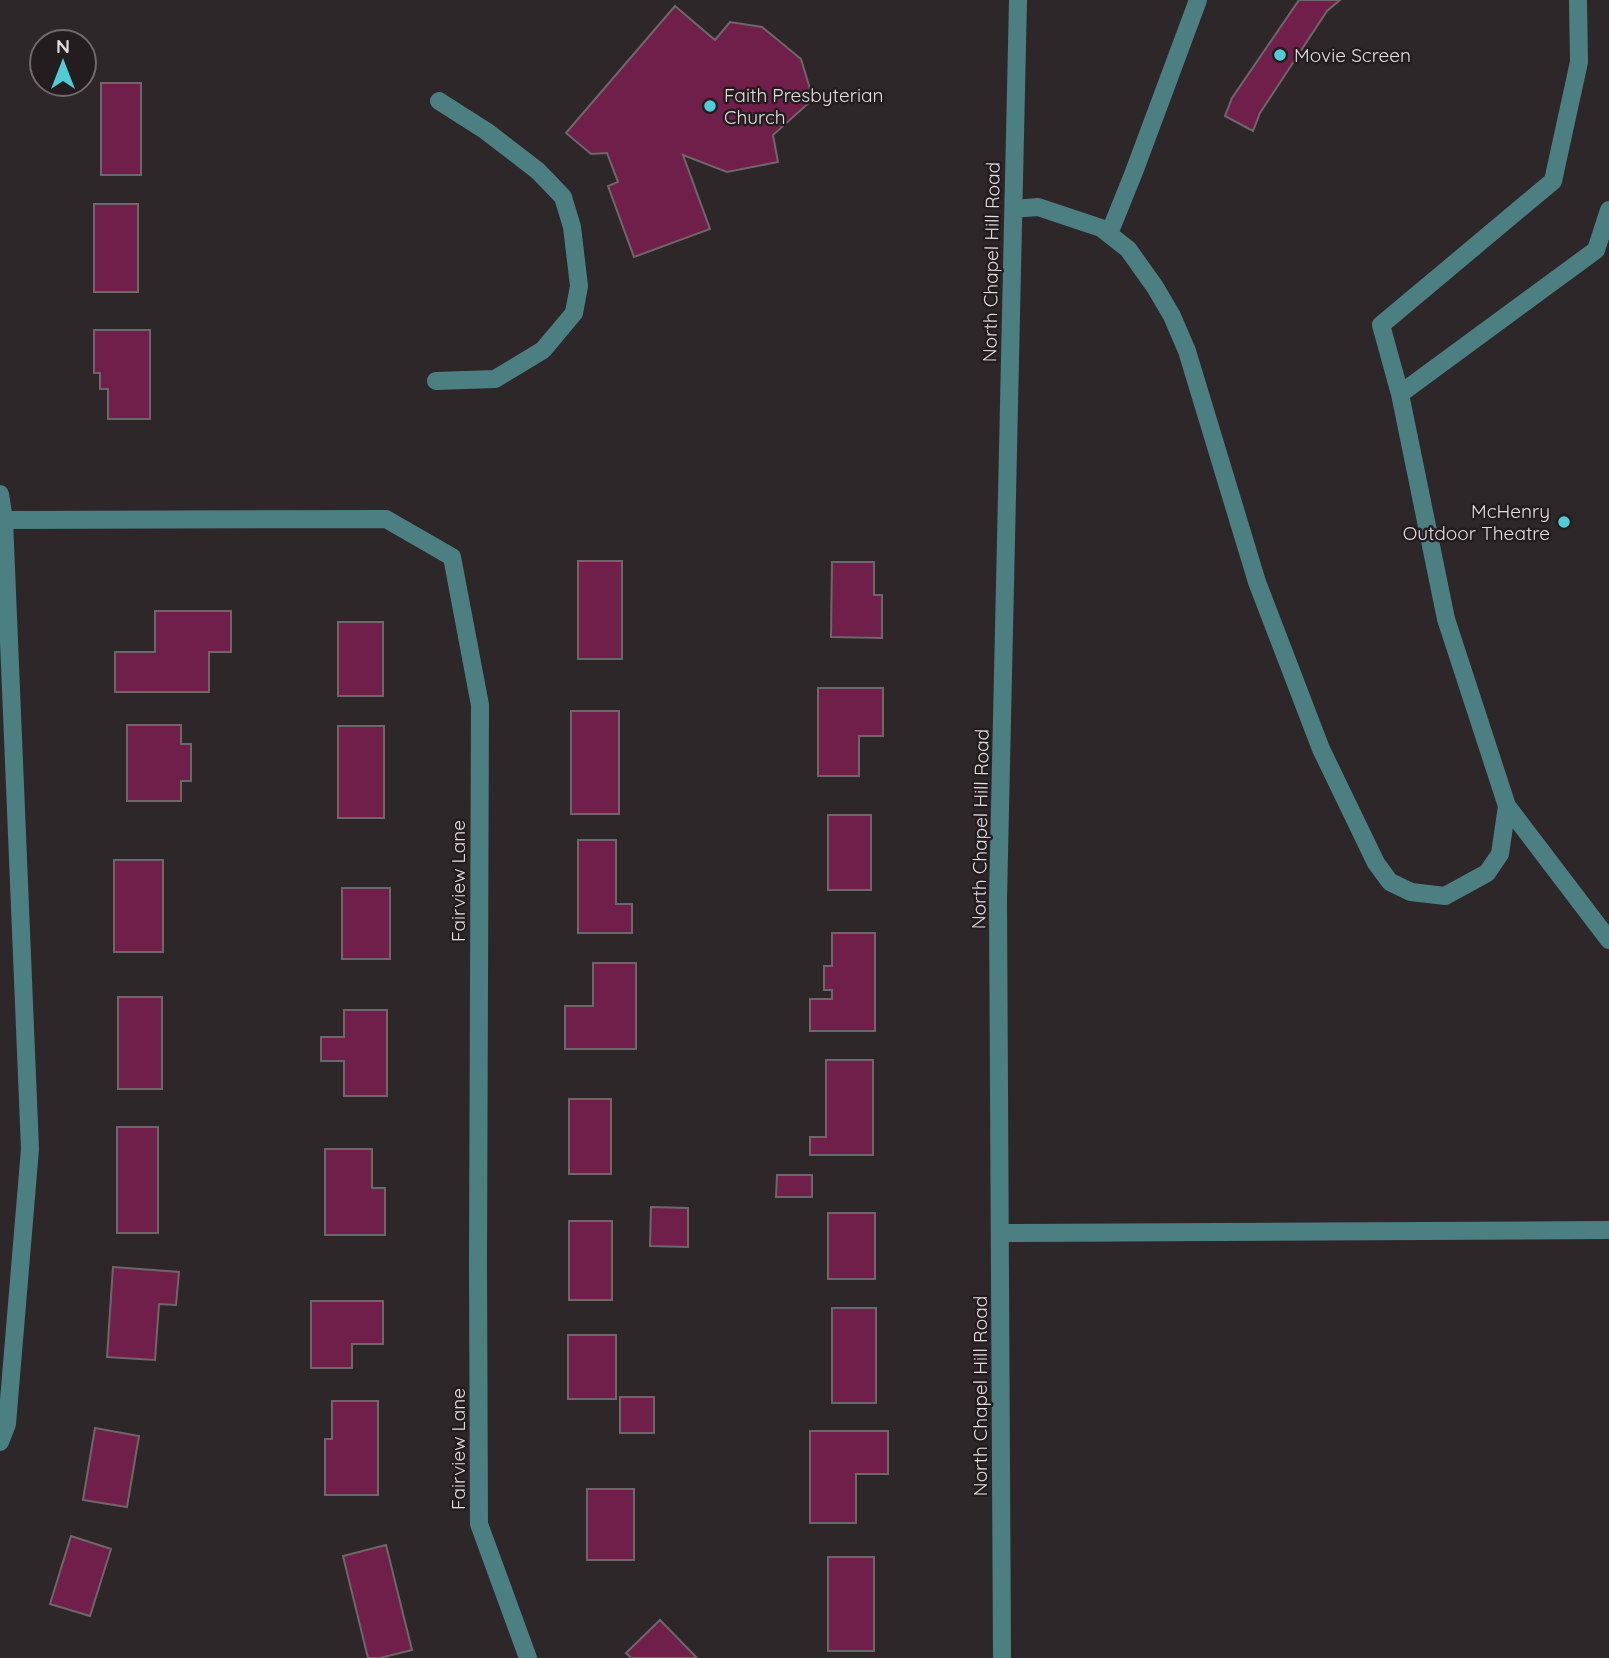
<svg xmlns="http://www.w3.org/2000/svg" width="1609" height="1658" font-family="Quicksand,sans-serif">
<rect width="100%" height="100%" fill="#2e272a"/>
<!-- building -->
<path fill="#6f1f49" stroke="#6f6669" stroke-width="2" d="M1299,0H1340L1327,11L1260,113L1253,131L1225,116L1232,98Z
M675,6L715,40L730,22L762,27L801,59L813,99L773,135L778,162L727,172L683,155L710,229L634,257L608,186L618,182L607,153L591,154L566,133Z
M101,83H141V175H101Z
M94,204H138V292H94Z
M94,330H150V419H108V389H100V373H94Z
M578,561H622V659H578Z
M832,562H874V595H882V638L831,637Z
M155,611H231V652H209V692H115V652H155Z
M338,622H383V696H338Z
M818,688H883V736H859V776H818Z
M571,711H619V814H571Z
M127,725H181V744H191V781H181V801H127Z
M338,726H384V818H338Z
M828,815H871V890H828Z
M578,840H616V904H632V933H578Z
M114,860H163V952H114Z
M342,888H390V959H342Z
M832,933H875V1031H810V999H832V990H824V966H832Z
M593,963H636V1049H565V1006H593Z
M118,997H162V1089H118Z
M344,1010H387V1096H344V1061H321V1037H344Z
M826,1060H873V1155H810V1137H826Z
M569,1099H611V1174H569Z
M117,1127H158V1233H117Z
M325,1149H372V1188H385V1235H325Z
M777,1175H812V1197H776Z
M651,1207L688,1208V1247L650,1246Z
M828,1213H875V1279H828Z
M569,1221H612V1300H569Z
M113,1267L179,1272L176,1305L159,1304L155,1360L107,1357Z
M311,1301H383V1344H352V1368H311Z
M832,1308H876V1403H832Z
M568,1335H616V1399H568Z
M620,1397H654V1433H620Z
M332,1401H378V1495H325V1439H332Z
M95,1428L139,1436L127,1507L83,1500Z
M810,1431H888V1474H856V1523H810Z
M587,1489H634V1560H587Z
M71,1536L111,1549L90,1616L50,1604Z
M386,1545L412,1650L380,1658H368L343,1556Z
M828,1557H874V1651H828Z
M660,1620L697,1658H631L626,1653Z"/>
<g fill="none" stroke-linecap="round" stroke-linejoin="round">
<!-- minor -->
<path stroke="#4c7f82" stroke-width="18" d="M1578,0L1579,62L1553,181L1381,325L1400,394L1596,250L1609,210
M1014,209L1038,207L1101,228L1128,249L1155,287L1172,316L1187,351L1257,582L1321,749L1376,863L1390,882L1411,892L1445,896L1487,873L1500,854L1507,806L1446,619L1400,394
M1109,234L1134,172L1198,0
M436,381L495,379L543,350L574,313L579,286L572,227L563,197L538,171L486,131L439,101
M0,494L4,520L30,1149L7,1424L0,1442
M4,520L386,519L452,557L480,705L478,1263L479,1524L528,1658
M1507,806L1609,940
M1000,1233L1609,1230
M1002,1658L998,899L1018,0"/>
</g>
<!-- markers -->
<g fill="#51ccd4" stroke="#241d20" stroke-width="2.5">
<circle cx="1280" cy="55" r="7"/>
<circle cx="710" cy="106" r="7"/>
<circle cx="1564" cy="522" r="7"/>
</g>
<g text-anchor="middle" dominant-baseline="central" stroke-width="5" stroke-linejoin="round" paint-order="stroke">
<!-- poi labels -->
<g font-size="19" fill="#e2dddf" stroke="#241d20" text-anchor="start">
<text x="1294" y="55">Movie Screen</text>
<text x="724" y="95">Faith Presbyterian<tspan x="724" dy="22">Church</tspan></text>
<text x="1550" y="511" text-anchor="end">McHenry<tspan x="1550" dy="22">Outdoor Theatre</tspan></text>
</g>
<!-- street labels -->
<g font-size="19" fill="#e2dddf" stroke="#241d20">
<text transform="translate(991 262) rotate(-89)">North Chapel Hill Road</text>
<text transform="translate(980 829) rotate(-89)">North Chapel Hill Road</text>
<text transform="translate(458 881) rotate(-90)">Fairview Lane</text>
<text transform="translate(980 1396) rotate(-90)">North Chapel Hill Road</text>
<text transform="translate(458 1449) rotate(-90)">Fairview Lane</text>
</g>
</g>
<!-- north arrow -->
<g transform="translate(63 63)"><circle r="33" fill="#241d20" stroke="#706a6c" stroke-width="2"/>
<path d="M0-5L12 26L0 18L-12 26Z" fill="#51ccd4"/>
<text y="-10" font-size="19" font-weight="bold" text-anchor="middle" fill="#e2dddf">N</text>
</g>
</svg>
